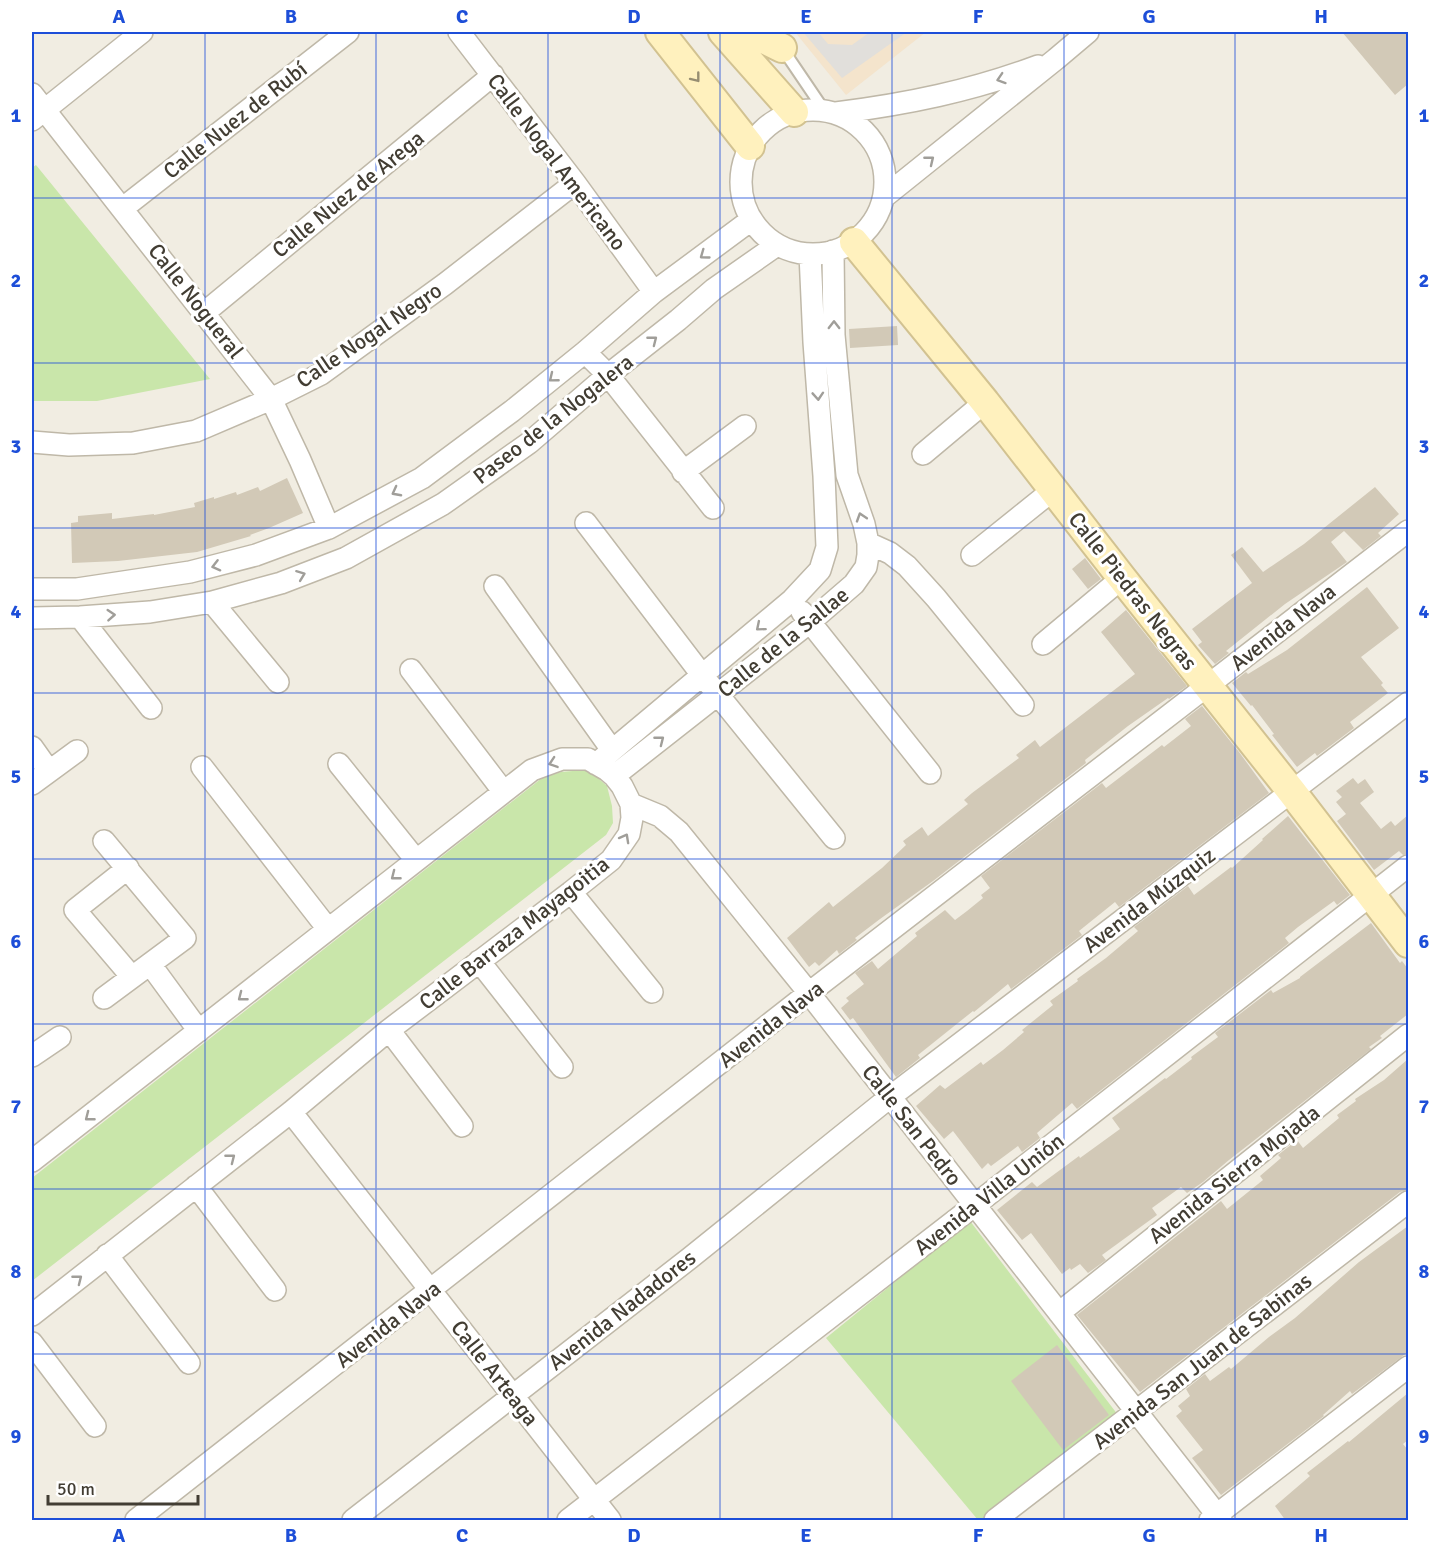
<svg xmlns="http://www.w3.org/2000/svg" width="1440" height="1552" font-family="Signika,sans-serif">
<rect width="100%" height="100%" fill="#f1ede2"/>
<!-- commercial -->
<path fill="#f4e4cc" d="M795,32H926L846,95Z"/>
<!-- green -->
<path fill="#c9e6aa" d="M36,165L210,379L97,401H32V168Z
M584,770L598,778L607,786L612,806L613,823L606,835L32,1281V1178L542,778L561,772Z
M970,1221L1118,1415L984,1520H978L826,1338Z"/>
<!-- parking -->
<path fill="#e1dfdb" d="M803,32H818L828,44L852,45L870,32H907L842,78Z"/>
<!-- building -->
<path fill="#d2c9b7" d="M1342,32H1408V84L1395,95Z
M897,326L898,345L850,348L849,329Z
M287,478L303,513L269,528L250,535L251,536L197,552L118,561L72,563L71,523L78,522V516L112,513V519L154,514V515L195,507L194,503L214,497V499L236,492L237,495L258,487L260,491Z
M1375,487L1399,514L1378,533L1381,536L1363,550L1344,531L1331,542L1347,562L1285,604L1226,651L1229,653L1215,664L1198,645L1202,642L1192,629L1252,583L1231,555L1242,547L1263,572L1304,544Z
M1085,558L1101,579L1088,589L1072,569Z
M1367,587L1399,628L1361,657L1383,683L1381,685L1388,693L1350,722L1354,728L1317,756L1315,753L1297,767L1272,735L1274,734L1252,705L1251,706L1232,683L1246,672L1248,674L1287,650Z
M1126,610L1187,686L1169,699L1168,698L1128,726L1085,760L1086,763L933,881L880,919L855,938L857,940L839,954L837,950L819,966L815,962L809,967L787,938L829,902L833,907L882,868L906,845L903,841L922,827L928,836L968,804L964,800L972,793L1019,758L1016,755L1035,740L1040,747L1135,674L1101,632Z
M1202,706L1239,752L1269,793L1119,907L1115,902L1079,931L1082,935L1011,989L1008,984L974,1012L973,1011L918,1055L920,1058L896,1077L853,1018L850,1020L841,1008L849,1001L846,998L864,984L855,973L872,961L878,969L917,936L915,933L945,910L955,920L967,911L983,898L981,895L990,888L981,876L1102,783L1106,788L1162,745L1164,747L1191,726L1185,719Z
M1353,778L1358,784L1365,779L1374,792L1360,803L1381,829L1391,821L1395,826L1408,815V854L1403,855L1399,851L1374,870L1337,821L1346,814L1336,802L1342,797L1336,791Z
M1288,816L1350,895L1337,905L1334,901L1298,927L1285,938L1289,943L1077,1109L1072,1103L1037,1133L1040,1138L1022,1152L1018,1146L991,1166L988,1163L982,1169L953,1131L944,1139L916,1106L940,1085L945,1089L981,1062L983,1065L1003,1050L1024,1032L1022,1030L1053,1005L1050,1001L1078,981L1077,979L1106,958L1138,931L1134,927L1188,886L1194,895L1231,867L1232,868L1263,840L1262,839Z
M1371,923L1400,963L1402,961L1408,969V1014L1380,1036L1382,1038L1369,1047L1371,1049L1229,1160L1203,1182L1187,1193L1181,1187L1152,1208L1157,1215L1102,1255L1106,1260L1088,1273L1080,1264L1071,1270L1070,1268L1062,1274L1031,1233L1022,1240L997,1210L1032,1182L1037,1187L1079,1156L1080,1158L1120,1129L1112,1118L1165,1078L1166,1079L1192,1059L1191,1057L1218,1037L1215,1033L1271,990L1273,993L1300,978V977Z
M1408,1059V1190L1400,1192L1140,1392L1077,1315L1221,1201L1227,1209L1263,1180L1260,1176L1281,1158L1278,1155L1297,1140L1303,1148L1339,1118L1337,1115L1356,1101L1355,1099L1384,1080Z
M1408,1226V1352L1352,1394L1350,1391L1323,1415L1324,1416L1221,1495L1192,1458L1203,1450L1176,1416L1182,1411L1178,1406L1190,1396L1186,1389L1205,1374L1210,1381L1229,1367L1231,1369L1269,1337L1295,1318L1359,1262Z
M1057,1345L1109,1415L1063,1450L1011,1381Z
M1408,1393V1440L1403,1444L1408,1450V1521H1286L1275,1506L1310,1476L1307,1473L1348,1441L1349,1442Z"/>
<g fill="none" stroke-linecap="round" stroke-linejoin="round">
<defs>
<path id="lane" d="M782,48L824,110"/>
<path id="street" d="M459,32L575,183L654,292
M32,94L271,399L300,460L329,528
M741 182a72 72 0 1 1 144 0a72 72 0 1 1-144 0Z
M836,113C907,104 971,91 1038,66
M32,120L142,32
M884,197L1056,59L1088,32
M123,208L348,32
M204,313L493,75
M585,352L608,375L713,508
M32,442L69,445L133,443L196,431L271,399L321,374L445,284L575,183
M923,454L985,402
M683,472L745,426
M586,523L702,675L834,838
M868,543L890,553L907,566L936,598L1023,705
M972,555L1053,490
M495,586L612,750
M32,589H77L190,572L256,555L329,528L422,478L512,411L585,352L654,292L751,220
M212,602L278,682
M802,612L930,773
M80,617L151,708
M32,618L80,617L150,612L212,602L281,583L346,558L443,504L529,443L608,375L678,320L714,289L777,245
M1043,644L1122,578
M411,670L503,791
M32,747L49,771
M339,764L416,860
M596,764L792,600L820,570L827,547L824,476L814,342L810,254
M202,767L328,929
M614,776L810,622L854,584L866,567L868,555V543L864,524L847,475L834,335L833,251
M32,784L77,751
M631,804L660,816L679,832L809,993L1221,1520
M128,868L75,910L132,977
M571,892L652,992
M479,961L562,1067
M150,964L199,1031
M104,998L185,938L104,841
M389,1030L462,1126
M32,1056L60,1037
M291,1112L610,1520
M32,1161L532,770L562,759H588L607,770L614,776L622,786L631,804L632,818L629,834L611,860L571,892L389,1030L291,1112L32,1315
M196,1186L275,1290
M107,1255L189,1363
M1059,1313L1408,1035
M32,1343L95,1426
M136,1520L809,993L1408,531
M353,1520L690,1258L890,1097L1408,703
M568,1520L975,1205L1408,866
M995,1520L1408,1202
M1210,1520L1408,1367"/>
<path id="secondary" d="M660,32L750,146
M723,32L794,112
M750,32L782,48
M854,242L985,402L1122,578L1292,792L1408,943"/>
</defs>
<!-- lane casing -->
<use href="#lane" stroke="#bfb8a8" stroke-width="14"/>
<!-- street casing -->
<use href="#street" stroke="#bfb8a8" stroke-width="24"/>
<!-- secondary casing -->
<use href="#secondary" stroke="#d2c291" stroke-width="32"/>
<!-- lane -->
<use href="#lane" stroke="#fff" stroke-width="10"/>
<!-- street -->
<use href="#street" stroke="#fff" stroke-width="21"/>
<!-- secondary -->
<use href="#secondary" stroke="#fff1be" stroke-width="28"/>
</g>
<!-- one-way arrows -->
<defs><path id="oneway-chevron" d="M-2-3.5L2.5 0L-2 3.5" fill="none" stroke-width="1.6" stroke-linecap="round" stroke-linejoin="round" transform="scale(1.5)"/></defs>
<use stroke="#978e72" href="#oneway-chevron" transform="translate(696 78) rotate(52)"/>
<g stroke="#a09e99">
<use href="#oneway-chevron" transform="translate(1001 79) rotate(162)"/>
<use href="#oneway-chevron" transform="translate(930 160) rotate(-39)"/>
<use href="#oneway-chevron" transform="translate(704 255) rotate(144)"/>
<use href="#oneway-chevron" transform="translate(834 325) rotate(-90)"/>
<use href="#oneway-chevron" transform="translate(653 340) rotate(-38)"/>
<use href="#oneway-chevron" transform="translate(553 378) rotate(141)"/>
<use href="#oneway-chevron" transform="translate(818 396) rotate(86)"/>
<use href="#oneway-chevron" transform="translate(396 492) rotate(152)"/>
<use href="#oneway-chevron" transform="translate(861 517) rotate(-108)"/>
<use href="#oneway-chevron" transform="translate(216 566) rotate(166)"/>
<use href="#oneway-chevron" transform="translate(301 575) rotate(-21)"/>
<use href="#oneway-chevron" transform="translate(111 615) rotate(-4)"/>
<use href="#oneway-chevron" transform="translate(760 627) rotate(140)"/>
<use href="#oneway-chevron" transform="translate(660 740) rotate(-38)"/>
<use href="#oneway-chevron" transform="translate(553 763) rotate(161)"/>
<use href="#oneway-chevron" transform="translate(625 838) rotate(-61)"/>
<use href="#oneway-chevron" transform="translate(395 876) rotate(142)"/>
<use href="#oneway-chevron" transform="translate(242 997) rotate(142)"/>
<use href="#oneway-chevron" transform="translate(89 1117) rotate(142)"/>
<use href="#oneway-chevron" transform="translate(231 1158) rotate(-38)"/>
<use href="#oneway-chevron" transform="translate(78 1279) rotate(-38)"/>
</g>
<!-- grid -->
<path fill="none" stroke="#1d4ed8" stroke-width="1.5" stroke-opacity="0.55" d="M205,32V1520M376,32V1520M548,32V1520M720,32V1520M892,32V1520M1064,32V1520M1235,32V1520M32,198H1408M32,363H1408M32,528H1408M32,693H1408M32,859H1408M32,1024H1408M32,1189H1408M32,1354H1408"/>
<g text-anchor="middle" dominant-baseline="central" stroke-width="6" stroke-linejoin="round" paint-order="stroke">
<!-- street labels -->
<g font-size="22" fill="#423d33" stroke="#fff">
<text transform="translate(235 120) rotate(-38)">Calle Nuez de Rubí</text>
<text transform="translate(557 162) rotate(53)">Calle Nogal Americano</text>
<text transform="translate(348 194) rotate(-39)">Calle Nuez de Arega</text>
<text transform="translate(196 301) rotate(52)">Calle Nogueral</text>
<text transform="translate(369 335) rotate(-34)">Calle Nogal Negro</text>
<text transform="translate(553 419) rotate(-38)">Paseo de la Nogalera</text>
<text transform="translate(1133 591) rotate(52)">Calle Piedras Negras</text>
<text transform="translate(1283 627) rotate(-38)">Avenida Nava</text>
<text transform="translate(783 642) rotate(-39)">Calle de la Sallae</text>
<text transform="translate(1149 900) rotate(-37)">Avenida Múzquiz</text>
<text transform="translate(514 933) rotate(-38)">Calle Barraza Mayagoitia</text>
<text transform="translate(771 1024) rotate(-38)">Avenida Nava</text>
<text transform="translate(912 1125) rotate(52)">Calle San Pedro</text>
<text transform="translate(1234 1174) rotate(-38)">Avenida Sierra Mojada</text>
<text transform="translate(989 1194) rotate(-38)">Avenida Villa Unión</text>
<text transform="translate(622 1310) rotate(-38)">Avenida Nadadores</text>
<text transform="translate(388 1324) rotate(-38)">Avenida Nava</text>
<text transform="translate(1202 1361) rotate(-38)">Avenida San Juan de Sabinas</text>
<text transform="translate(495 1373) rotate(52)">Calle Arteaga</text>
</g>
</g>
<!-- border -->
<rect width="1440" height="1552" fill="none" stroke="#ffffff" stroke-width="66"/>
<!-- scale -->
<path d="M48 1495v9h150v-9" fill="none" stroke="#423d33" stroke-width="3"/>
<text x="57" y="1495" font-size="18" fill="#423d33" stroke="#ffffff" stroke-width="4.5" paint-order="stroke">50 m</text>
<rect x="33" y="33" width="1374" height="1486" fill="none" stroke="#1d4ed8" stroke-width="2"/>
<g font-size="20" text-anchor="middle" font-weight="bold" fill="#1d4ed8">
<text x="119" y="23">A</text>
<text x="291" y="23">B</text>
<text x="462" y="23">C</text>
<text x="634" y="23">D</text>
<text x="806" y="23">E</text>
<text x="978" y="23">F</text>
<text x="1149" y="23">G</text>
<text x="1321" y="23">H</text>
<text x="16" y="122">1</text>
<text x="1424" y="122">1</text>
<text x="16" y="287">2</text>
<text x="1424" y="287">2</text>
<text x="16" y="453">3</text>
<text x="1424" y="453">3</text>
<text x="16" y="618">4</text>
<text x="1424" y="618">4</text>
<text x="16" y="783">5</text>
<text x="1424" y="783">5</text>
<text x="16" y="948">6</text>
<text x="1424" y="948">6</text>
<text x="16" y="1113">7</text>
<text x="1424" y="1113">7</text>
<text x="16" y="1278">8</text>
<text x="1424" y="1278">8</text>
<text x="16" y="1443">9</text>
<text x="1424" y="1443">9</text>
<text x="119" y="1542">A</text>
<text x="291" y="1542">B</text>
<text x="462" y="1542">C</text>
<text x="634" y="1542">D</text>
<text x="806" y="1542">E</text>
<text x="978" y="1542">F</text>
<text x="1149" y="1542">G</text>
<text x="1321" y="1542">H</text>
</g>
</svg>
